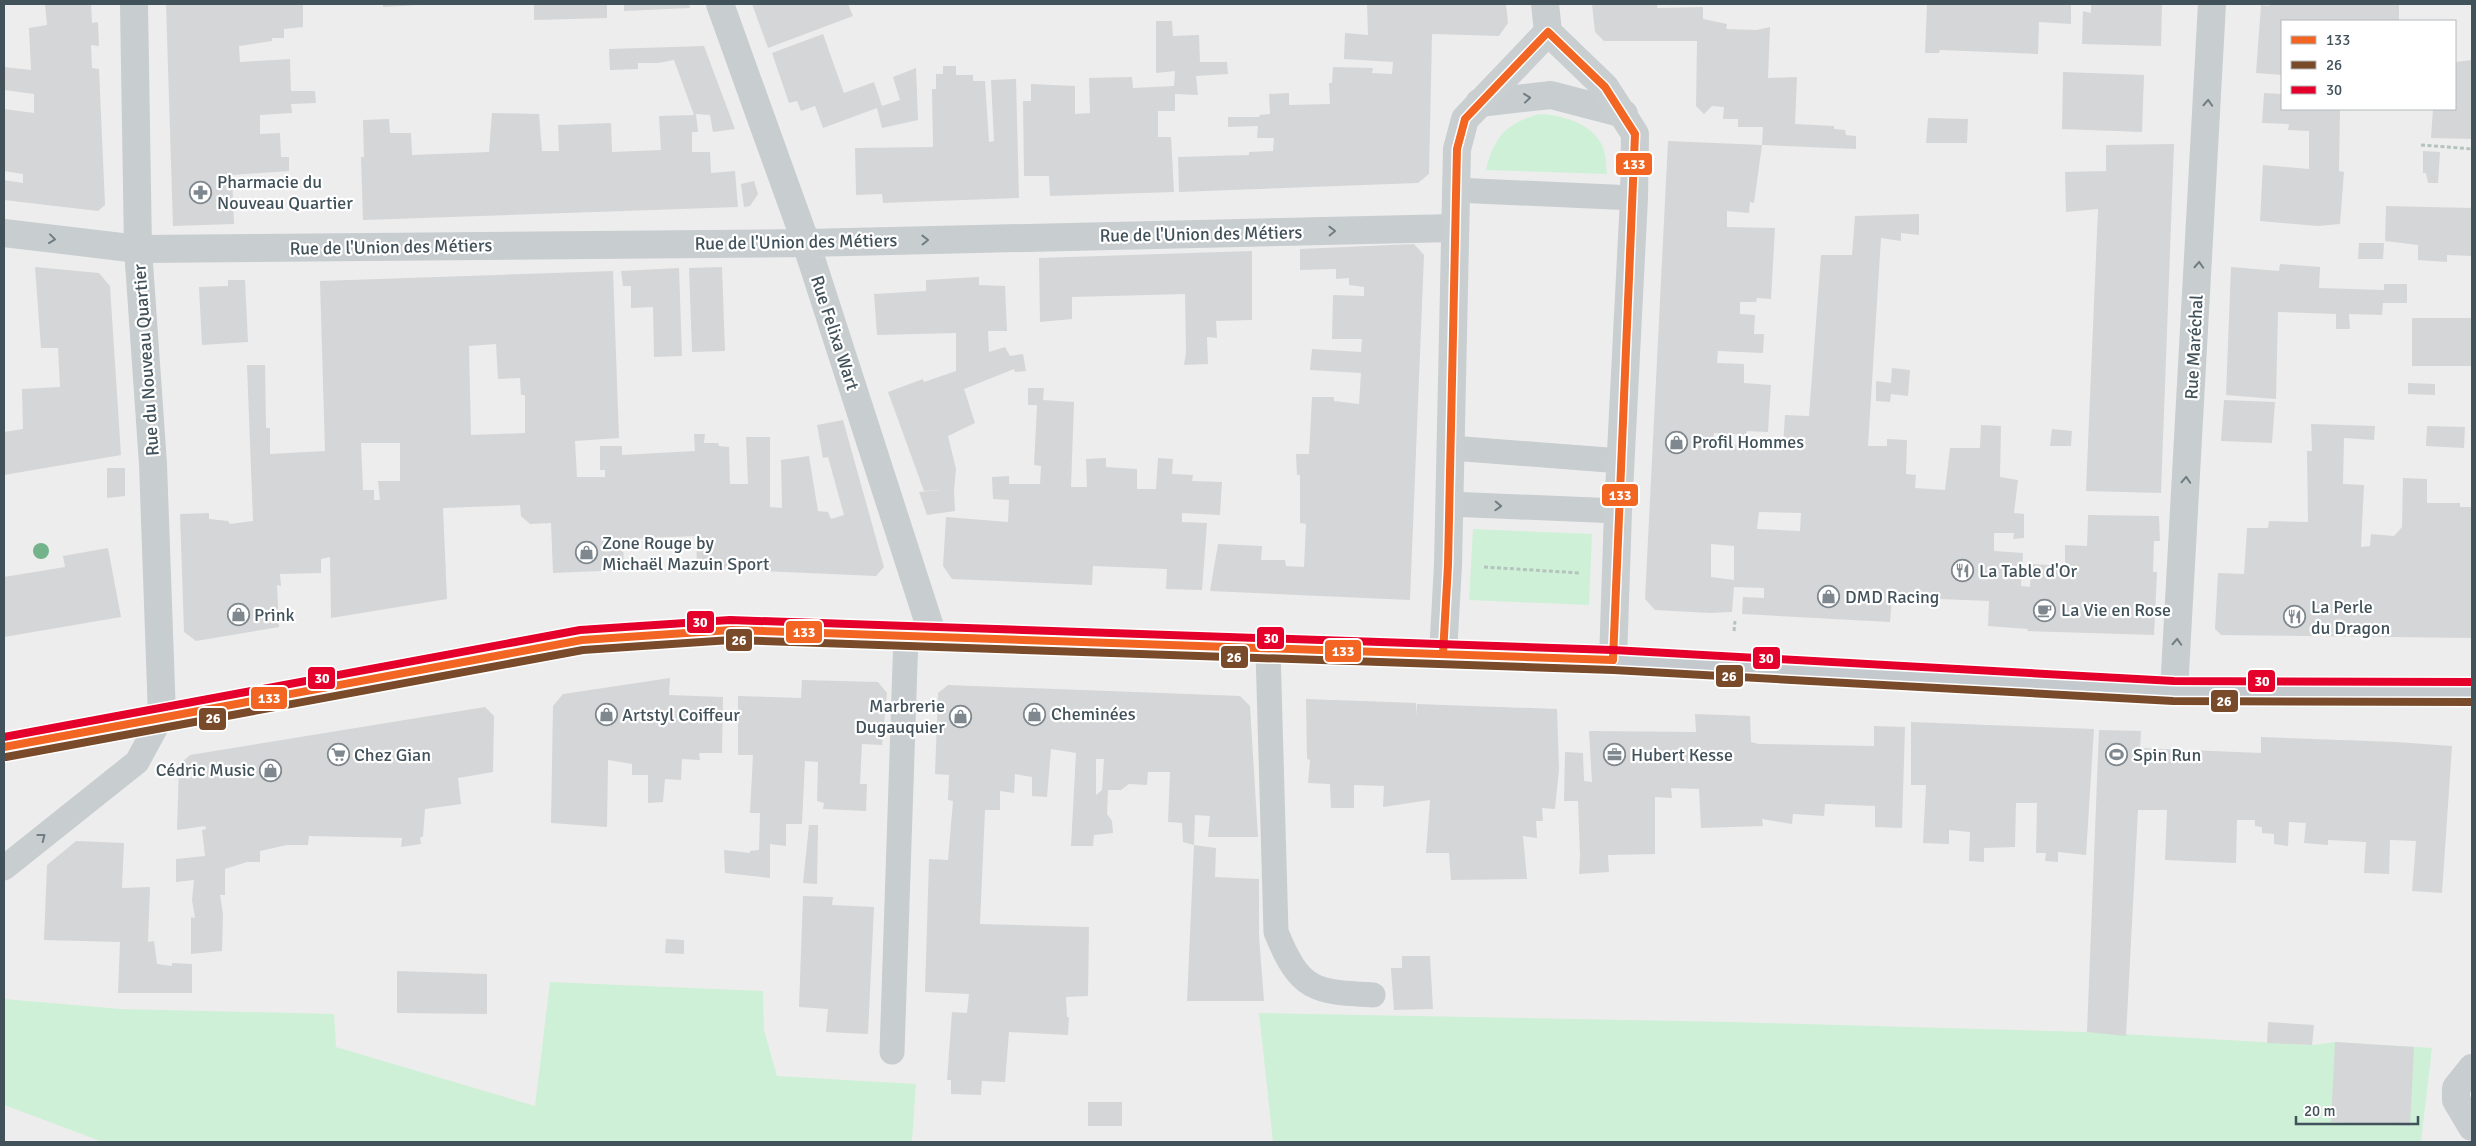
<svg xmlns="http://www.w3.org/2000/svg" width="2476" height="1146" font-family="Signika,sans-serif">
<rect width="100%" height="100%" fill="#eeeded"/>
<!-- green -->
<path fill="#cef0d7" d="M1539,114C1564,115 1599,125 1605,154C1606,161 1606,168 1607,174L1486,170C1494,136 1506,124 1539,114Z
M1473,529L1592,534L1589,605L1469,600Z
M550,982L763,991L764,1030L777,1076L916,1084L912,1142H103L4,1105V999L121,1009L334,1014L336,1047L535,1106Z
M1259,1013L1731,1022L2087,1032L2312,1045L2335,1042L2432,1048L2421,1142H1273Z"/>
<!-- building -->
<path fill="#d5d6d7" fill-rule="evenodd" d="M45,4H91L92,23L98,22L99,46L91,45L92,68L99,69L105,205L98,211L4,200V180L23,183V174L4,171V109L34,113V94L4,90V67L31,70L29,28L47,25Z
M166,4H303V27L284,29V38H272V41L239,46L240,62L290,59L291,91H315L316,103L291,104L292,113L260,115V134L280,133L281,157H289V171L232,175L234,224L173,226Z
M383,4H418V5L383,7Z
M534,4H607V18L534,20Z
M624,4H689L690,8L624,11Z
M752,4H848L853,16L768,48Z
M1367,4H1506L1508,23L1499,36L1432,34L1429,174L1418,183L1179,192L1178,157L1249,155V152L1273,151L1274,138H1257L1258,126L1228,127V117H1259L1260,115L1270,114L1269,94L1289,93V105L1330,104L1329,83H1332L1333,67L1373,68L1372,73L1392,74L1393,62L1344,59L1345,33L1368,35Z
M1592,4H1657V8L1703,7V19L1727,24L1726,29L1757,30L1770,27L1768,78L1797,77L1795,124L1834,126V129L1845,130L1846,135L1856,136V149L1762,145L1754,203L1750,202L1749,213L1727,211V227L1775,228L1771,299L1757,298L1756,302H1740V314L1755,315L1754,334H1764L1763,353L1718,351L1717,363L1744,364V383L1771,385L1769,415L1768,432L1747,431L1746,435L1714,433L1713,444L1783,447L1785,415L1809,416L1821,255H1852L1855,216L1919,214V235L1901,233V241L1881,238L1868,446H1887V439L1907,440L1906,474L1916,475L1915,488L1945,490L1950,448H1980L1981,425L2001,426L2000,477L2018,480L2014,513L2024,514V538L2013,539L2014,533H1994V551L2023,553L2021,586L2030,587L2031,564L2065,566V545L2087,546L2088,515L2159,516L2160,541H2154L2153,572H2157L2154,635L2027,631L2028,629L1988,626L1989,601L1892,597L1890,622L1742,614L1743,597L1764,598V588L1734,587L1732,612L1710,613L1655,610L1645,599L1668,141L1762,145L1763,127H1738V119H1723L1724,107L1712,106L1704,114L1696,106L1697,41H1604L1595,32ZM1759,512L1801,513L1800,531L1757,529ZM1711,544L1734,546V580L1711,577Z
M1927,4H2071V24L2039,22L2038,54L1940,50L1939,53H1925Z
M2091,4H2162L2161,46L2082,44L2083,11L2091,13Z
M2269,4H2399V21H2282V75L2256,73L2261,5L2269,6Z
M1156,21H1172L1173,36L1199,35L1200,62H1227L1228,74L1196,76L1198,95L1175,94V111H1158V137H1171L1174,192L1050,196L1049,176H1024L1023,101H1031V84L1075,86V114L1090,113L1089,78L1132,77L1133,88L1174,86L1175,71L1156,73Z
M823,34L844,93L874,82L882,106L900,100L893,77L916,68L918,120L882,128L877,108L823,128L815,106L801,111L797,101L789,103L772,53Z
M704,46L735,129L713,132L710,115L696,114L698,132H692V152H710L711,173L735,171L738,207L363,220L361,157H364L363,120L389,119L390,133H411L412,155L489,152L492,113L539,114L542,151H559L558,125L611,123L612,152L661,150L659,116L694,115L674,60L658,63H638V69L610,70L609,49Z
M2472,60V139L2431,138L2433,109H2455V62Z
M943,66H956V75H973V81H985L989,142L994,141L991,80L1016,79L1019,198L883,203L882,194L856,195L855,148L933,147L932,89H936V74H943Z
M2063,72L2144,75L2142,132L2062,129Z
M2264,93L2282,94V109H2340L2339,171L2344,172L2340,224L2318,226L2260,221L2263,165L2309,169V131L2288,130L2289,124L2262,123Z
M1928,118L1968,119L1967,143H1926Z
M2174,144L2161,493L2086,491L2098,209L2066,212L2065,172L2106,171V145Z
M2423,151L2440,152L2438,183H2428L2426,173H2423Z
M754,181L758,194L750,206L744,207L741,184Z
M2386,206L2472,208V256L2447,255V262L2418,260V245L2385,241Z
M2359,243H2384L2383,259H2358Z
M1414,244L1424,255L1410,600L1210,591L1218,544L1262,546L1261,560H1285L1286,566L1304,567L1306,524L1300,523V475H1297L1296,454H1309L1312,397H1334V401L1359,404L1361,373L1310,370L1312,349L1361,352L1362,339H1332L1333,295L1364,296V287L1349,285V278L1336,279V269L1300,270V249Z
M1252,251V320L1216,321L1217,338L1207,337L1208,364L1184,365L1186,352L1185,294L1072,297V319L1040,322L1039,258Z
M2280,264L2320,267L2319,288L2384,290V284H2407V303H2383L2382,315L2349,314L2350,329H2336V314L2278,312L2276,399L2226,395L2231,267L2279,271Z
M35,267L99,273L110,286L121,455L4,475V432L23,429L22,389L60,387L58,348H41Z
M722,267L725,351L692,352L689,268Z
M679,268L682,356L654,357L653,307L631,308V286H623L621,271Z
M613,271L619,438L575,441L577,477H605V470H600V446H622V455L695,451L694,434H705L704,443H718L719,446L729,447L730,484H748L746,437H770V507L782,508L781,460L809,456L818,511L828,512L831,519L844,515L828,457L823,458L817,425L843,420L884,567L876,576L697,568L696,536L623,539L624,570L553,573L551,523L530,524L521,516L520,505L443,508L447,599L331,618L330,557L321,559V573L280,574L281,586L277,585L279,627L196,641L184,632L180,514L209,513V519L228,521L230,524L253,521L247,365H265L266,428H270V454L325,451L320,281ZM496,344L498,379L520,378L521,395H525V433L471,435L469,346ZM361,443H400V481H378L380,500H374V490H363Z
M979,277V285L1005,286L1007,331H988L989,352L1005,347L1010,356L1023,354L1026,371L1015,372L1014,369L964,389L975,423L948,436L956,469L954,490L955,511L927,515L919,492L941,490L924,491L888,392L923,379L924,382L956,371V333L877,335L874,294L926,291V280Z
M228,280H245L248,342L202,345L199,287L228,286Z
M2412,318H2472V366H2412Z
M1892,368L1910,370L1908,396L1891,394L1890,402L1876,401V381L1891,383Z
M2408,383L2435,384V395L2408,394Z
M1028,388H1044L1043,400L1074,402L1071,487H1087L1086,459L1106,458V467L1137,469V489H1156L1158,458L1173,459L1172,474L1193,475L1192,481L1222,482L1220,515L1182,513V522L1207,523L1202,590L1166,589L1167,569L1093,566L1092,585L952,579L943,566L946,517L1008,522L1009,500L993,499L992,477L1009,476V484H1040L1041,466L1034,465L1037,405H1028Z
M2224,400L2275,402L2272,443L2221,441Z
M2311,424L2375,426L2374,440L2344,438L2343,484L2364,485L2361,547L2370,546L2371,534L2394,536L2402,527L2403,478L2427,479V503H2460V507H2472V638L2221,635L2215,629L2218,573L2244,574L2247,528H2268L2269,521L2308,522L2307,451H2312Z
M2427,426L2465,427L2464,448L2426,446Z
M2052,429L2072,431L2071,446H2050Z
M107,468H125V496L107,498Z
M108,548L121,617L4,637V577L65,567L63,556Z
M670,678L669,695L723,697L722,753H699L700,760L682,759L681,780L665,779L663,802L648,803V775H632V764L608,760L607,827L551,823L553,706L563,694Z
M802,680L878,682L887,693L882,745L862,744L860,784H867L866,811L823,809L824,803L817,801L818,762L805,761L802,824H786V846L770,844V878L725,873L724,850L750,853V851L759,850L760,813H750L753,755H738V696L801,698Z
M948,685L1240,696L1250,706L1258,837H1208L1210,816L1195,815L1194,845L1183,842L1182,823L1168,822L1170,772H1148L1147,785L1129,784L1121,790H1108L1107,814L1112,821L1113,833L1094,835L1093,846H1071L1076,753L1051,749L1047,797L1032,796V777L1015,774L1014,793L1000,791V810H985L980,924L1089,927L1088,996L1066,997L1067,1017H1069L1068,1035L1009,1032L1005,1082L982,1081L981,1095L951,1094V1080H947L952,1012L967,1013L969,994L925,992L929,859L948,860L953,801L948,800L949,775L935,774L938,693ZM1096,759H1104L1102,790L1096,795Z
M1306,699L1416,703L1417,716V704L1557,709L1559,769L1555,809L1542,808L1543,821H1536L1537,838L1523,836L1527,879L1451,880L1449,853H1426L1430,800L1383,807L1384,786L1354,785V808H1331L1330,784L1308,783L1310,760L1307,759Z
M485,707L494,716L493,772L458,778L461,804L425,809L423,837H420L421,844L401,847L402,838L309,836L308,845H287L260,851V862H247L225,869V895H220L223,914L222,951L191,954V917L195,918L192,900L194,880L176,882V859L205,856L202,830L206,829L205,826L177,830L179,765L190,755Z
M1695,714L1750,716L1751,742L1759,744L1874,746V726L1905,727L1902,828L1875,827V806L1825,804L1824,816L1793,814L1792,824L1762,819L1763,826L1701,828L1699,789L1671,788L1672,798L1655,797V854L1608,855L1609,872L1579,874L1580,856L1578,801H1564L1565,752L1583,753L1584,781L1592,782L1589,731L1696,732Z
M1911,722L2094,729L2086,855L2058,852V862L2045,861L2046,853H2036L2037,803H2016L2015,847L1984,848V862L1969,861L1970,832L1949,830V844L1923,843L1926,785H1911Z
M2099,730L2141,731L2140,748L2261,753V737L2396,742L2452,746L2442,893L2412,891L2416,841L2390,840L2389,874L2364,873L2366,842L2328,840V845L2304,843L2306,823L2289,822L2288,846L2274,844V834L2262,833V827L2255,826V820H2237L2236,863L2165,860L2167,810H2138L2126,1036L2087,1032Z
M809,825H818L817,884L803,883Z
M76,841L124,843L122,888L150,887L148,942L154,941L157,964L172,966V963L192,964V993H118L120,942L44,940L47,865Z
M1194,845L1216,848L1215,877L1259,879V936L1264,1001H1187Z
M803,896L833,897L832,905L874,907L868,1034L826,1032L828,1009L799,1007Z
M666,939L684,940V954L665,953Z
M1402,956H1430L1433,1009L1394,1010L1391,970V968H1402Z
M397,971L487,974V1014L397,1013Z
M2268,1022L2314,1025L2312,1045L2267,1043Z
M2335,1042L2414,1047L2410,1126L2331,1122Z
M1088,1102H1122V1126H1088Z"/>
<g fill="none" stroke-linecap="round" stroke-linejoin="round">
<!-- path -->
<path stroke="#b4c4bd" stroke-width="3" stroke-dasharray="4 2.5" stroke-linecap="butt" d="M2421,145L2472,149
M1484,567L1580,573
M1734,631L1735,621"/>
<!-- lane -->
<path stroke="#c8cdcf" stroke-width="25" d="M1455,190L1634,198
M1451,448L1621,461
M1449,504L1618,511
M1268,650L1276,932C1300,991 1314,992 1373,995
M4,868L137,762L162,716
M892,1052L906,635"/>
<!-- street -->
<path stroke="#c8cdcf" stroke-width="28" d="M134,4L138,249L153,464L162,716
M720,4L806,243L933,636
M1479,103L1551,95L1624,114
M4,233L138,249L806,243L1454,228
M2174,691L2212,4
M2472,1068L2456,1088V1100L2472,1127"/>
<!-- secondary -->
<path stroke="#c9ced0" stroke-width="28" d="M1545,4L1548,32
M1548,32L1605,87L1635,134L1634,198L1618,511L1613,660
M1443,654L1448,565L1457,149L1465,119L1548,32"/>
<!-- primary -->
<path stroke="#c4c9cd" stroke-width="28" d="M4,747L582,640L731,630L1613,660L2174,691L2472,692"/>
<defs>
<path id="bus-1" d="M1548,32L1605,87L1635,134L1613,660
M1443,654L1448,565L1457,149L1465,119L1548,32
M4,747L582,640L731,630L1613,660"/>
<path id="bus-2" d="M6,757L583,650L731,640L1613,670L2173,701L2472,702"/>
<path id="bus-3" d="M4,737L580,630L730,620L1613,650L2174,681L2472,682"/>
</defs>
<!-- bus-1 casing -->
<use href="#bus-1" stroke="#fff" stroke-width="11"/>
<!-- bus-2 casing -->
<use href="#bus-2" stroke="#fff" stroke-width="11"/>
<!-- bus-3 casing -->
<use href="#bus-3" stroke="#fff" stroke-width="11"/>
<!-- bus-1 -->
<use href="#bus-1" stroke="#f26522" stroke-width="8"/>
<!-- bus-2 -->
<use href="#bus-2" stroke="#7a4b2a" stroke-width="8"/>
<!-- bus-3 -->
<use href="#bus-3" stroke="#e4002b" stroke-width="8"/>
</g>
<!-- trees -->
<circle fill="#72b38b" cx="41" cy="551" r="8"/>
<!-- one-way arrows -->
<defs><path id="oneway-chevron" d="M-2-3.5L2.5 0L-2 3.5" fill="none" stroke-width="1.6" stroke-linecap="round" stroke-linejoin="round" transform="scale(1.25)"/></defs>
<g stroke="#717d84">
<use href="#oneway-chevron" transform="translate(1527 98) rotate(-6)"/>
<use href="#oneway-chevron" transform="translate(2208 103) rotate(-87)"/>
<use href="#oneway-chevron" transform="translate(1332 231) rotate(-1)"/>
<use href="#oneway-chevron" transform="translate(52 239) rotate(7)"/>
<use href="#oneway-chevron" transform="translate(925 240) rotate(-1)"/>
<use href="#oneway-chevron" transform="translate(2199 265) rotate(-87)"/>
<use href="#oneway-chevron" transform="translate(2186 480) rotate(-87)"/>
<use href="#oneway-chevron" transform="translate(1498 506) rotate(2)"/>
<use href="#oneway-chevron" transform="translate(2177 642) rotate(-87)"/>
<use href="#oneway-chevron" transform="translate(42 837) rotate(-38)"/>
</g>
<!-- icons -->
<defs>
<symbol id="pharmacy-ring" viewBox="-11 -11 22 22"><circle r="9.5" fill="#fff" stroke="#7e888e" stroke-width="1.5"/><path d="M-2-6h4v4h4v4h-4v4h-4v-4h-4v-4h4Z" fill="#7e888e"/></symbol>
<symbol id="shop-ring" viewBox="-11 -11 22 22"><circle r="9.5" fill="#fff" stroke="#7e888e" stroke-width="1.5"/><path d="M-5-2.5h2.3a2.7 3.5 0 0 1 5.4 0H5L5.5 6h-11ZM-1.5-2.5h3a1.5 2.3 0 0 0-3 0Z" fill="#7e888e"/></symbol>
<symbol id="restaurant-ring" viewBox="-11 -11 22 22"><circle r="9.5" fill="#fff" stroke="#7e888e" stroke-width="1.5"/><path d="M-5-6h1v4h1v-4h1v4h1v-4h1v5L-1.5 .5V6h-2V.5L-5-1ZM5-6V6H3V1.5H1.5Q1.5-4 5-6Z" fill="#7e888e"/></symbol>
<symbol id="cafe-ring" viewBox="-11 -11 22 22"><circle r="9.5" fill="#fff" stroke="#7e888e" stroke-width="1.5"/><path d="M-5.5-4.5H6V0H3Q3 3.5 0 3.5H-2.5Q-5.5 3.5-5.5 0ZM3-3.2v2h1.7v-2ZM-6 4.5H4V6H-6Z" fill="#7e888e"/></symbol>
<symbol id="supermarket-ring" viewBox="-11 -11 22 22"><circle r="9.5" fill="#fff" stroke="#7e888e" stroke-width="1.5"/><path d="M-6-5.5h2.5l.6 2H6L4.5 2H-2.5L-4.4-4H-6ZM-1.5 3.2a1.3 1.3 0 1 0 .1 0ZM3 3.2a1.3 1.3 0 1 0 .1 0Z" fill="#7e888e"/></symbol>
<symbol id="office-ring" viewBox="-11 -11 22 22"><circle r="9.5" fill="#fff" stroke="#7e888e" stroke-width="1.5"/><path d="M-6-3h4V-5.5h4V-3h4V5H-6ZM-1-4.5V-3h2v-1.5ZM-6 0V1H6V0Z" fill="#7e888e"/></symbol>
<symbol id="stadium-ring" viewBox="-11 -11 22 22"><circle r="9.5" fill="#fff" stroke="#7e888e" stroke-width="1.5"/><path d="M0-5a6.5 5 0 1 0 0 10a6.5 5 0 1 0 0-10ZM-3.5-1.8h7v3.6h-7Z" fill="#7e888e"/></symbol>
</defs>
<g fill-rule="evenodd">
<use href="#pharmacy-ring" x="188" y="180" width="25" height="25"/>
<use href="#shop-ring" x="1664" y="430" width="25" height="25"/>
<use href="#shop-ring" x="574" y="540" width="25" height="25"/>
<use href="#restaurant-ring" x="1950" y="558" width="25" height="25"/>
<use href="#shop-ring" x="1816" y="584" width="25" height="25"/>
<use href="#cafe-ring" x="2032" y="598" width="25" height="25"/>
<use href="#shop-ring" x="226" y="602" width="25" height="25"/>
<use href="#restaurant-ring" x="2282" y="604" width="25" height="25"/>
<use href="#shop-ring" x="1022" y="702" width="25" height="25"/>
<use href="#shop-ring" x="594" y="702" width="25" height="25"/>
<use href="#shop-ring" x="948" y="704" width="25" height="25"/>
<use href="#supermarket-ring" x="326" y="742" width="25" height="25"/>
<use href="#office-ring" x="1602" y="742" width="25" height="25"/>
<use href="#stadium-ring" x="2104" y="742" width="25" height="25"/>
<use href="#shop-ring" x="258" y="758" width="25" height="25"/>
</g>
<g text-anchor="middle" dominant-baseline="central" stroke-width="4.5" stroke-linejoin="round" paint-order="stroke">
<!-- poi labels -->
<g font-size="18" fill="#42525b" stroke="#fff" text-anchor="start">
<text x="217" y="182">Pharmacie du<tspan x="217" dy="21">Nouveau Quartier</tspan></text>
<text x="1692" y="442">Profil Hommes</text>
<text x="602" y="543">Zone Rouge by<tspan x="602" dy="21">Michaël Mazuin Sport</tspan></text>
<text x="1979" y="571">La Table d'Or</text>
<text x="1845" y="597">DMD Racing</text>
<text x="2311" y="607">La Perle<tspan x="2311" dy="21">du Dragon</tspan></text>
<text x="2061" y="610">La Vie en Rose</text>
<text x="254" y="615">Prink</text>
<text x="945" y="706" text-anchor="end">Marbrerie<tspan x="945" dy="21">Dugauquier</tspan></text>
<text x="1051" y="714">Cheminées</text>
<text x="622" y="715">Artstyl Coiffeur</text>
<text x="354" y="755">Chez Gian</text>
<text x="1631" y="755">Hubert Kesse</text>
<text x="2133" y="755">Spin Run</text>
<text x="255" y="770" text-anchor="end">Cédric Music</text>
</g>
<!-- street labels -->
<g font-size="18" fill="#42525b" stroke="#fff">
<text transform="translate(1201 234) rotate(-1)">Rue de l'Union des Métiers</text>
<text transform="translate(796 242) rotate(-1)">Rue de l'Union des Métiers</text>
<text transform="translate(391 247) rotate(-1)">Rue de l'Union des Métiers</text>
<text transform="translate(835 333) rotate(72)">Rue Felixa Wart</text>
<text transform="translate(2194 347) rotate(-87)">Rue Maréchal</text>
<text transform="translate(146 360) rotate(-94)">Rue du Nouveau Quartier</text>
</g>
</g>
<g stroke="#fff" stroke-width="2">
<rect x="1615" y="152" width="38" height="24" rx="5" fill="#f26522"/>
<rect x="1601" y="483" width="38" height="24" rx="5" fill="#f26522"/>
<rect x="686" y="610" width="29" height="24" rx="5" fill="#e4002b"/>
<rect x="785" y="620" width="38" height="24" rx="5" fill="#f26522"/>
<rect x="1256" y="626" width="29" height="24" rx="5" fill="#e4002b"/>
<rect x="725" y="628" width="28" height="24" rx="5" fill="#7a4b2a"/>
<rect x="1324" y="639" width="38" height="24" rx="5" fill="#f26522"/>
<rect x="1220" y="645" width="29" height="24" rx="5" fill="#7a4b2a"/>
<rect x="1752" y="646" width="29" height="24" rx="5" fill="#e4002b"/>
<rect x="1715" y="664" width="29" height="24" rx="5" fill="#7a4b2a"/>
<rect x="307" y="666" width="29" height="24" rx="5" fill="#e4002b"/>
<rect x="2247" y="669" width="29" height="24" rx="5" fill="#e4002b"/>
<rect x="250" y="686" width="38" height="24" rx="5" fill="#f26522"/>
<rect x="2210" y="689" width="29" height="24" rx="5" fill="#7a4b2a"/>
<rect x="198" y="707" width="29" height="24" rx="5" fill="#7a4b2a"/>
</g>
<g font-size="14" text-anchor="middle" font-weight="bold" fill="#fff">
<text x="1634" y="169">133</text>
<text x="1620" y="500">133</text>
<text x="700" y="627">30</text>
<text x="804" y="637">133</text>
<text x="1271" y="643">30</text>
<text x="739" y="645">26</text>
<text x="1343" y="656">133</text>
<text x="1234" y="662">26</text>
<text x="1766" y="663">30</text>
<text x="1729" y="681">26</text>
<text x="322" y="683">30</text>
<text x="2262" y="686">30</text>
<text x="269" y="703">133</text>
<text x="2224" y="706">26</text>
<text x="213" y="723">26</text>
</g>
<!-- border -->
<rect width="2476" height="1146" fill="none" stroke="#42525b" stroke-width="10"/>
<!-- legend -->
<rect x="2281" y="20" width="175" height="90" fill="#ffffff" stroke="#b3babd"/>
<rect x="2291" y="36" width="25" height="8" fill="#f26522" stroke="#b3babd"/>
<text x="2326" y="45" font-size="15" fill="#42525b">133</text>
<rect x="2291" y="61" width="25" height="8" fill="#7a4b2a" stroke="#b3babd"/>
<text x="2326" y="70" font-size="15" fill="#42525b">26</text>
<rect x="2291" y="86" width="25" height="8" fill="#e4002b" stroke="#b3babd"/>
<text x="2326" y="95" font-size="15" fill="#42525b">30</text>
<!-- scale -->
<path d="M2296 1116v8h122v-8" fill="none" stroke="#42525b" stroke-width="2.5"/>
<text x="2304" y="1116" font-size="15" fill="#42525b" stroke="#ffffff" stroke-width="4" paint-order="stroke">20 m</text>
</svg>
